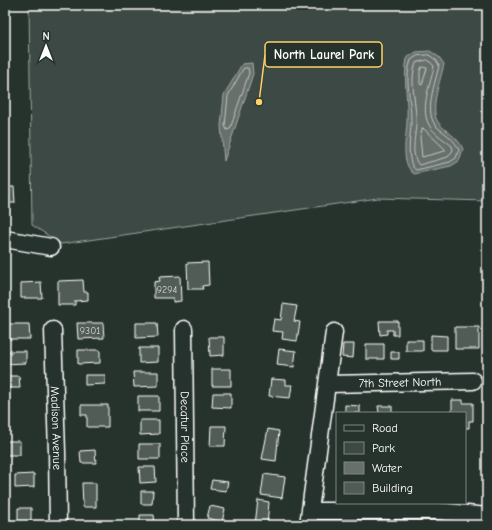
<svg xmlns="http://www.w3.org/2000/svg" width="492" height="530" font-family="'Comic Neue',sans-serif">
<rect width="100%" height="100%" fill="#26332d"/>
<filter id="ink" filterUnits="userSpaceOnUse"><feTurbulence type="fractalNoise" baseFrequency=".025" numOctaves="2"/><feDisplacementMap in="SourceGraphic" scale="8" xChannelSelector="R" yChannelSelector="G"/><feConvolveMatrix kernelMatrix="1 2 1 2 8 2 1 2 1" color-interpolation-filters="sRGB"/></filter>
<g filter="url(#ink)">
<!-- green -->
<path fill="#3e4944" stroke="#9ea4a2" d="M29,5H487V201L378,198L61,244L32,225Z"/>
<!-- water -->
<path fill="#67706c" stroke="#a4a9a7" d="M430,51L439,57L444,64C441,79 429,109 438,122C446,133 457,135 463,149L459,161L451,166L414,174C399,162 407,136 407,120C408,99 403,79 407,58L416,52Z
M252,63L253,74L224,161L221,126L224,95L242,64Z"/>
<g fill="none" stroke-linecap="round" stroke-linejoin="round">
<!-- shore -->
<path stroke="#c2c6c4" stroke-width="1" d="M429,55L436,60L439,65C436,82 422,114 438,128C446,134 455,140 459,150L456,158L450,162L416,170C404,162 412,131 411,119C411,100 404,78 411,60L417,56Z
M428,60L434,66C431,84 418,111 431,128C436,135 445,140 452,146L453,150L448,157L419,165C409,154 417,132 416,119C416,102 409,79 416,63Z
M422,67L427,68L422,85L420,84V72Z
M244,68H248L249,73L230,129L227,130L225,126L228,96Z
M423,128L445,149V151L422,157L420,137Z"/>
</g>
<!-- building -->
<path fill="#515c57" stroke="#fff" d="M5,181L7,187H14L15,203H5Z
M208,262L209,285L202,286L203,289H188L187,263Z
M180,276L181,301L173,302V298H154V282L160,281L159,277Z
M83,280L84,292H88V300L75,301V305H58V281Z
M41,282L42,298H21V283Z
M283,304L297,306L294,321L300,322L297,341L282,339L283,332L272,331L274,319L281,320Z
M379,321H398V335H393V330H387V334L380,335Z
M77,323H103L104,338L78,339Z
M136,323H157L158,337L136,338Z
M9,324H29L30,339H9Z
M455,327H479V349H455Z
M431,335L447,336V350H431Z
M209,337H224V355L210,356Z
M406,340H423V351H406Z
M343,344H354L353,358L342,357Z
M366,344H384V359H366Z
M139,348H158V362L139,363Z
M279,349L296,351L294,367L277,365Z
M78,350H100V363L78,364Z
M5,351H26V363L5,364Z
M391,352H399V359H391Z
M212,369H231V386H212Z
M133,372H158V386L134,387Z
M85,375H105V384L85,385Z
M5,376H19L20,388H5Z
M271,379L286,380V385H292L290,398L269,396Z
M213,393H231V408L212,407Z
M138,396H159V411H138Z
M452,400H463V403H473V421H469V428H465V413H452Z
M81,405H108V427H87V415H81Z
M345,405L360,406V413H345Z
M378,406H392V413H379Z
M140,420H159V434L140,435Z
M211,426H226L225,446H210Z
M268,429L279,431L276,461L262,459Z
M5,441H20V455H5Z
M139,444H160V459H139Z
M95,450L96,463H81L80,451Z
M139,467H155L156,482L140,483Z
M34,474V487L15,488V475Z
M264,474L285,477L282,498L261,495Z
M212,480L228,482L226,491L210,489Z
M82,483H96V507H83Z
M141,491H153L152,504H141Z
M258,500L269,502L267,525H255Z
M210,506L225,509L222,522L207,518Z
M18,508H31V525H18Z
M140,515H154L155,525H140Z"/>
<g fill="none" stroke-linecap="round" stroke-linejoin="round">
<defs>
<g id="minor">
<path d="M5,239L51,247"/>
<path id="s1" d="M184,329L186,525"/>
<path id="s2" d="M53,330L57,452L58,525"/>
<path id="s3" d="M328,384L473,381"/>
<path d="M310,511H437L487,516"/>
<path d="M308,525L334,332"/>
</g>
</defs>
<!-- minor casing -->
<use href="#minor" stroke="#fff" stroke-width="19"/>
<!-- minor -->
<use href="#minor" stroke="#26332d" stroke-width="16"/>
</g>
</g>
<g text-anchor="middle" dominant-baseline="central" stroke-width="4" stroke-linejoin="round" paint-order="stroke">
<!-- number labels -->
<g font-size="10" fill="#d4d6d5">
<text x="167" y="290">9294</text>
<text x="90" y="331">9301</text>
</g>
<!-- street labels -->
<g font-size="12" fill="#fff" stroke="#26332d">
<text stroke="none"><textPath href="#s3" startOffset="72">7th Street North</textPath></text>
<text stroke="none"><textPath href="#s1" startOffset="98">Decatur Place</textPath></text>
<text stroke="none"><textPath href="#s2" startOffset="98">Madison Avenue</textPath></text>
</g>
</g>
<!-- callouts -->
<path fill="none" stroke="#ffd166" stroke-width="1.5" d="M259 102L265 55"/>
<circle fill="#ffd166" stroke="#26332d" stroke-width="1.5" cx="259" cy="102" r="4"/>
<rect fill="#26332d" stroke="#ffd166" stroke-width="1.5" x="265" y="42" width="117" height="25" rx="4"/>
<g font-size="13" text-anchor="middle" font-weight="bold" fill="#fff">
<text x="324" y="59">North Laurel Park</text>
</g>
<!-- margin -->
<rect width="492" height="530" fill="none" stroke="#26332d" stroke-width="20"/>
<rect x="10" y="10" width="472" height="510" fill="none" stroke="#fff" stroke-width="1.5" filter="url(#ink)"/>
<!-- legend -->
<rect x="336" y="412" width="130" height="92" fill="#26332d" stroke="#7d8581"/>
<rect x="344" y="425" width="20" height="6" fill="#26332d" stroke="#7d8581"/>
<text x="372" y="432" font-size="12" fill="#ffffff">Road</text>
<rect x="344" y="442" width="20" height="12" fill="#3e4944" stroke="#7d8581"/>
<text x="372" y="452" font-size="12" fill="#ffffff">Park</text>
<rect x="344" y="462" width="20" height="12" fill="#67706c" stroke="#7d8581"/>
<text x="372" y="472" font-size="12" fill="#ffffff">Water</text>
<rect x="344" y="482" width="20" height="12" fill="#515c57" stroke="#7d8581"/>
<text x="372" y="492" font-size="12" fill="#ffffff">Building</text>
<!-- north arrow -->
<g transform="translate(46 46)" stroke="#26332d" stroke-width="3" paint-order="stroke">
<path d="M0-3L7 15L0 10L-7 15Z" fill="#ffffff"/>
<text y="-6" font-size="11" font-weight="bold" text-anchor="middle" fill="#ffffff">N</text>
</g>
</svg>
